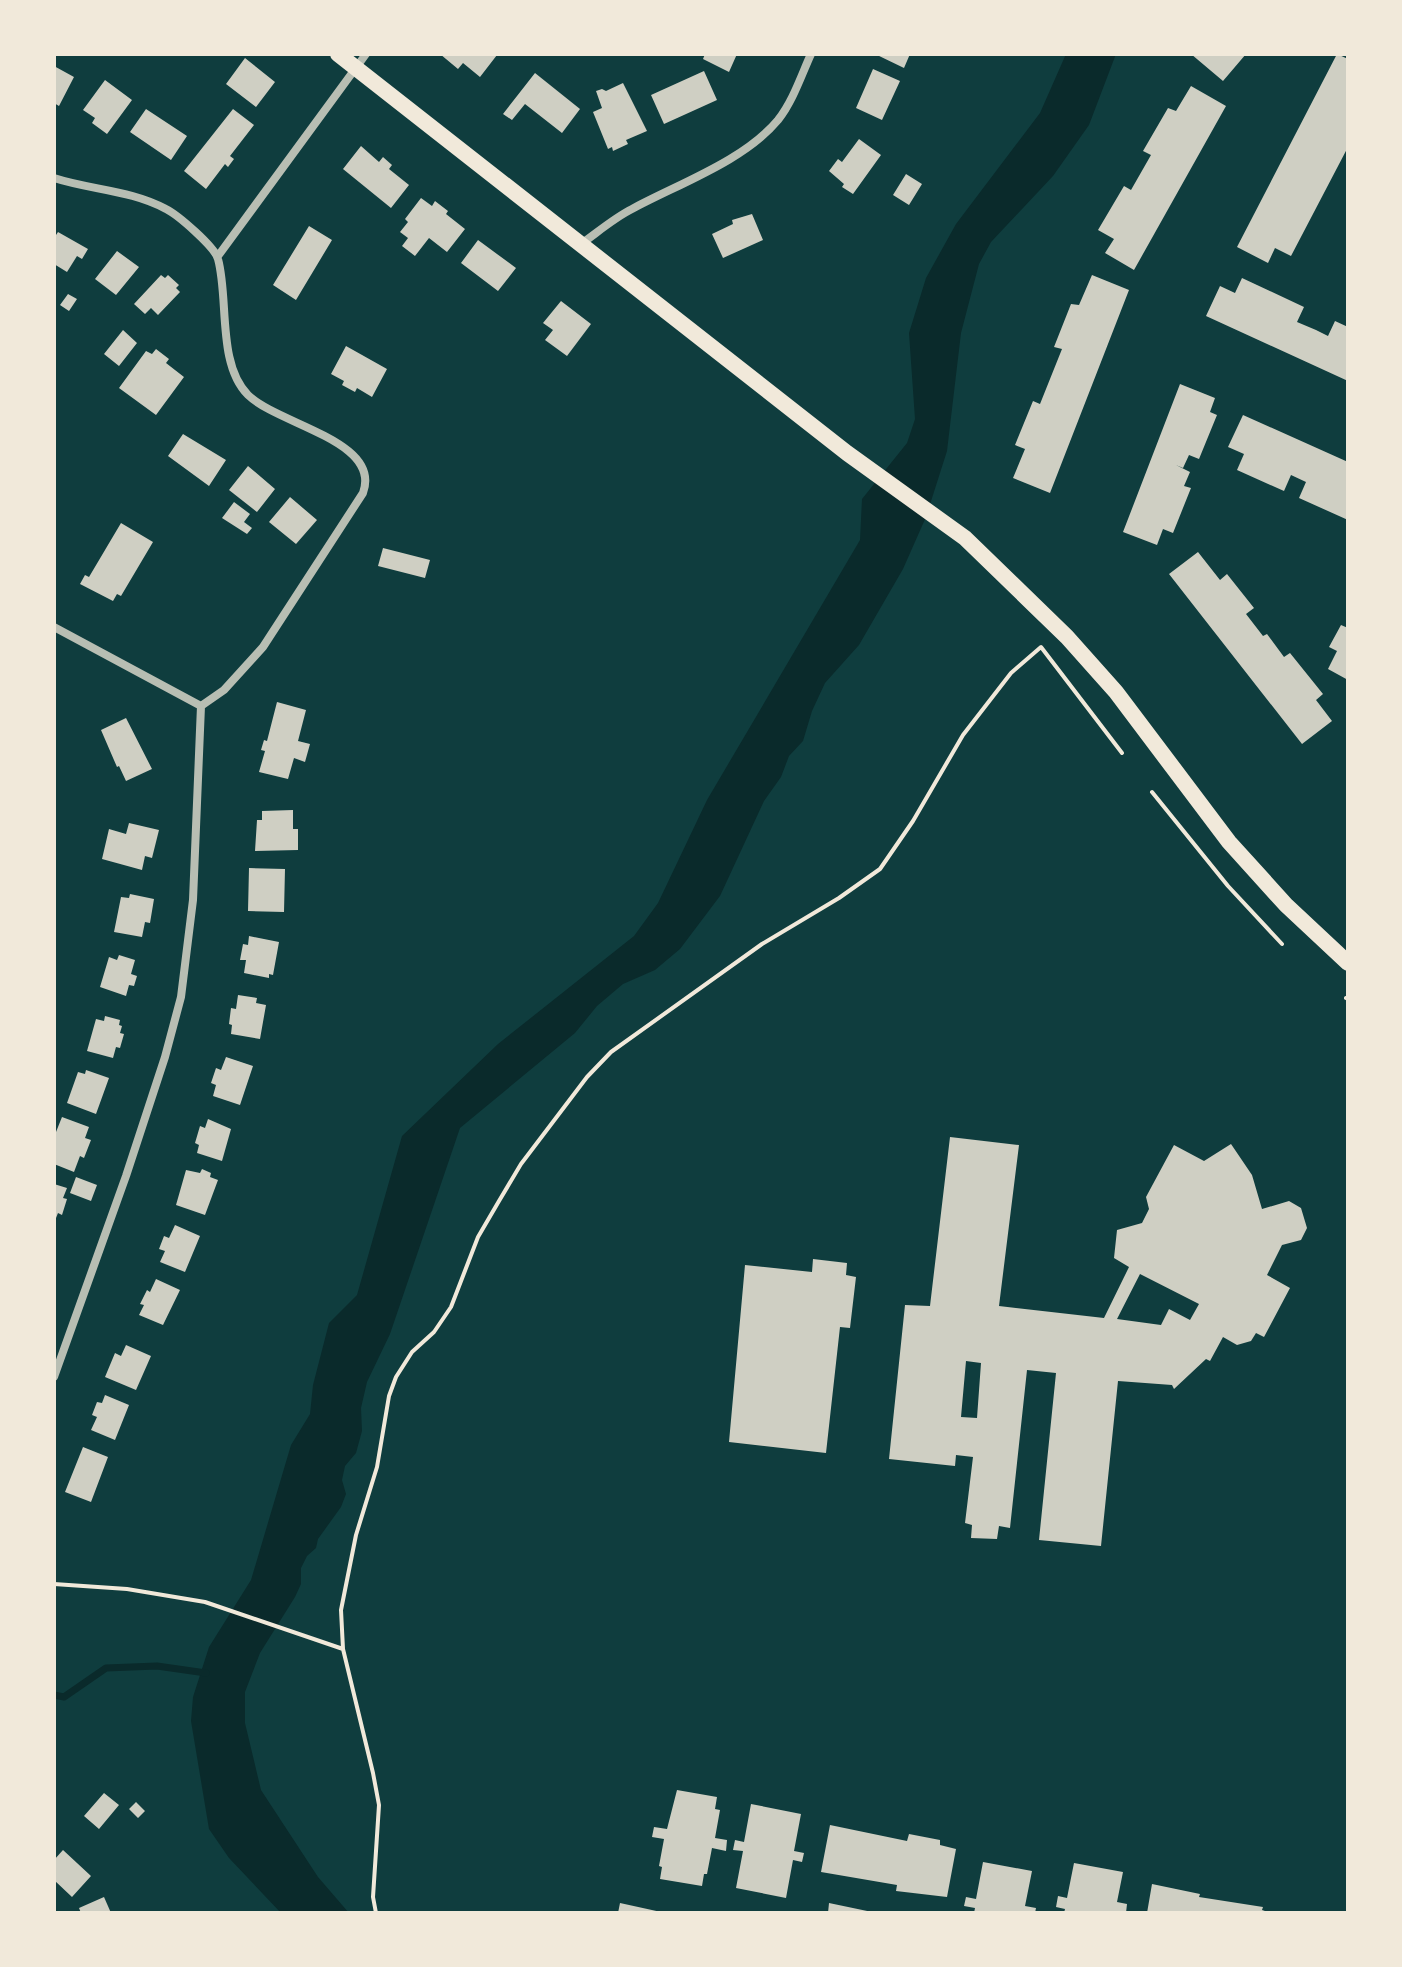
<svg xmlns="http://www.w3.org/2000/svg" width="1402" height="1967" font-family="'Crimson Pro',serif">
<rect width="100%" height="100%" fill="#0f3d3e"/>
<!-- water -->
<path fill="#0a2a2b" d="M1066,54H1116L1089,125L1053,176L991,242L979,264L961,333L947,451L926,517L903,569L859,645L825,683L812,711L803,741L789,756L781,777L764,801L720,896L680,949L655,970L623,984L597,1006L575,1033L460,1128L390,1334L367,1382L361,1408L362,1431L356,1453L345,1466L342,1480L346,1494L341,1507L318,1539L316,1548L307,1556L301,1568V1584L295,1597L260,1653L245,1692V1723L261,1790L318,1877L349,1913H281L229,1858L209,1829L191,1721L193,1697L209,1647L251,1580L291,1445L310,1414L313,1385L329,1323L357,1295L402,1136L498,1044L634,936L658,903L707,800L860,540L862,499L907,443L915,419L909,333L926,278L956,224L1040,113Z"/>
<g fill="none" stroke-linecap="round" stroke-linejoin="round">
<!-- stream -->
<path stroke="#0a2a2b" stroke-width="7" d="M54,1695L64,1697L106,1668L157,1666L206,1673"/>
</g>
<!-- building -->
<path fill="#cfcfc3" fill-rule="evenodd" d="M440,54H496L497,55L480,77L463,63L458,69Z
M705,54H737L729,72L703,59Z
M875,54H910L904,68Z
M1191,54H1246L1223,81Z
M1337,54L1348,59V147L1291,256L1275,248L1268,263L1237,247Z
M245,58L275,82L256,107L226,84Z
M54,66L74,77L59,106L54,103Z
M873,69L900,81L882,120L856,108Z
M704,71L717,100L664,124L651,95Z
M535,73L580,109L562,133L525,104L512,120L503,114Z
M105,80L132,100L107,134L92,123L95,118L83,110Z
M623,83L647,131L626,140L628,144L613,151L612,147L608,149L593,112L602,108L596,91L602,89L606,91Z
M1191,86L1226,106L1134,270L1105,253L1114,239L1098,230L1124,186L1131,190L1151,155L1143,151L1168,108L1176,111Z
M146,109L187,136L171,160L130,132Z
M233,109L254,125L230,156L234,159L228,167L225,164L206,189L184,171Z
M859,139L881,155L853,194L842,187L844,184L829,171L838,159L842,162Z
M361,146L379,162L383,157L392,165L389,169L409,185L391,208L343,169Z
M906,174L922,184L909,205L893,195Z
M421,198L432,206L435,201L448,211L446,214L465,229L447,252L429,238L415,256L402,246L408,238L400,232L408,222L405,219Z
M752,214L763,240L723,258L712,234L733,224L732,220Z
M309,226L332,240L296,300L273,285Z
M58,232L88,249L82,259L77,256L67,272L54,264V238Z
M478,240L516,268L498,291L461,263Z
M117,251L139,267L116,295L95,279Z
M161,275L165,278L168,275L179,285L176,288L180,292L158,315L151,308L145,314L134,304Z
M1092,275L1129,290L1050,493L1013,478L1025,449L1015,445L1033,401L1040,404L1062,349L1054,347L1071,304L1079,305Z
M1242,278L1304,307L1297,322L1316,330L1328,336L1335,321L1348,327V381L1206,316L1220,286L1235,293Z
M68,294L77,299L69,311L60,305Z
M561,301L591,324L567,356L545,340L553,330L543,323Z
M123,330L137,343L119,366L104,354Z
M346,346L387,369L372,397L357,388L355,392L342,385L344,381L331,374Z
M156,349L169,359L166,363L184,377L156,415L119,388L146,351L152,354Z
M1180,384L1215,398L1210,412L1217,415L1199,459L1189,455L1183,468L1176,465L1190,472L1184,486L1191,488L1173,533L1163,529L1157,545L1123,532Z
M1243,415L1348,462V520L1299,498L1306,482L1291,475L1284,491L1237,470L1244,454L1228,447Z
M183,434L226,460L209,486L168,456Z
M248,466L275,489L257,512L229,490Z
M290,497L317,520L296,544L269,522Z
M234,502L250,514L244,522L252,528L247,534L222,518Z
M121,523L153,542L121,596L117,594L113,601L80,584L85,575L89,577Z
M383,548L430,560L425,578L378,566Z
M1198,552L1220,580L1227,574L1254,608L1246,614L1263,636L1267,634L1284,657L1290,653L1323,694L1316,700L1332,721L1302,744L1169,574Z
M1341,625L1348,628V680L1328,669L1337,651L1329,647Z
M277,702L306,710L298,741L310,744L305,762L294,758L288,779L259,772L265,751L261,750L264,740L267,741Z
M126,718L152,769L126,781L119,766L117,767L101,730Z
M293,810V829H298V850L255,851L257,820H262V811Z
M129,823L159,830L152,858L145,856L142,870L102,859L109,829L126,834Z
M249,868L285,869L284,912L248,911Z
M130,894L154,899L150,923L145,922L142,937L114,932L121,897L129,898Z
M249,936L279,942L273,975L269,974V978L244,973L246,960H240L243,944L248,945Z
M119,955L135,960L131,974L137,976L134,986L129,985L126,996L100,987L109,957L117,960Z
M238,995L257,998L256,1003L266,1005L260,1039L231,1034L232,1025L229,1024L231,1008L236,1009Z
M105,1016L120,1020L119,1025L122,1026L120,1033L124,1034L120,1048L116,1047L113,1058L87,1051L96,1019L104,1021Z
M226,1057L253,1066L240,1105L213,1096L216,1085L211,1083L216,1068L221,1070Z
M86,1070L109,1078L96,1114L67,1103L78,1072L85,1074Z
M62,1117L89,1127L85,1138L91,1140L84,1158L80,1156L74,1172L54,1164V1137Z
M208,1119L231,1129L222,1161L197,1153L199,1145L195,1143L200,1126L205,1128Z
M950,1137L1019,1145L999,1306L1104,1318L1129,1267L1114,1258L1117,1230L1142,1223L1149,1209L1146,1197L1174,1145L1204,1161L1231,1144L1252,1175L1262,1209L1289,1201L1301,1208L1307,1228L1301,1240L1282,1245L1267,1275L1290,1288L1264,1337L1256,1333L1251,1341L1237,1345L1223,1337L1210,1361L1206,1359L1174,1389L1172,1385L1118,1381L1101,1546L1039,1540L1056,1373L1027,1370L1010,1528L999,1526L997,1539L971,1538L972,1525L965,1523L973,1457L956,1455L955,1466L889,1459L905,1305L930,1306ZM1140,1274L1199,1304L1190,1320L1169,1309L1161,1325L1117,1319ZM966,1361L981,1363L977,1418L961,1417Z
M202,1169L211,1173L210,1177L218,1180L205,1215L176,1205L186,1170L200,1173Z
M76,1177L97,1185L91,1201L70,1193Z
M54,1184L67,1188L63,1198L67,1199L62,1215L58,1213L54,1223Z
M175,1225L200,1236L185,1272L160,1262L165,1251L159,1249L164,1236L169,1238Z
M813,1259L847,1263L846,1275L856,1277L850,1328L840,1327L826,1453L729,1442L745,1265L812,1272Z
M156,1279L180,1290L163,1325L139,1315L144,1305L140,1304L147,1290L150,1292Z
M126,1345L151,1356L136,1390L105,1377L115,1353L121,1356Z
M105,1395L129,1405L115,1440L91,1430L97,1417L92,1415L97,1402L102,1403Z
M83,1447L108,1457L91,1502L65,1492Z
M677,1790L717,1797L715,1809L720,1810L715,1838L727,1840L726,1851L712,1848L707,1874H704L702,1886L660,1879L662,1867L659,1866L664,1839L652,1837L654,1827L667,1829Z
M104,1793L119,1805L99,1829L84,1816Z
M136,1802L145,1811L138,1818L129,1809Z
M751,1804L801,1814L794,1851L804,1853L802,1862L793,1860L786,1898L736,1888L743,1851L733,1850L735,1840L744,1842Z
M830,1825L907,1841L909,1834L940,1840V1845L956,1849L947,1897L896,1891L897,1885L821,1872Z
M63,1850L91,1876L72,1897L54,1880V1860Z
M983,1862L1032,1871L1025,1906L1036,1908L1035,1913H974L975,1908L964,1906L966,1897L976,1899Z
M1074,1863L1123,1872L1117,1902L1127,1904L1126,1913H1064L1065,1909L1056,1907L1058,1896L1067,1898Z
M1152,1884L1200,1894L1199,1897L1263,1907L1262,1910L1271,1913H1147Z
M104,1897L111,1913H81L79,1908Z
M620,1903L661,1912V1913H618Z
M829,1903L872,1912L871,1913H828Z"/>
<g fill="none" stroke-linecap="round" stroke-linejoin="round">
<!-- path -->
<path stroke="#f1e9da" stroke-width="4" d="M1152,792L1228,886L1282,944
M1346,998L1348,999
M54,1584L127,1589L205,1602L343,1649
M376,1913L373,1897L379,1805L373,1773L343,1649L341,1610L356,1535L377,1467L389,1396L396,1377L412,1352L434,1332L451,1307L478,1237L499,1201L521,1164L587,1077L611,1052L762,944L839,898L880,869L913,821L963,735L1011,673L1041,647L1122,753"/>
<!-- minor -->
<path stroke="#b8beb3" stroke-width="8" d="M54,178C91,190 131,190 166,209C178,215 215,247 218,259C229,299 217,364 248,395C279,425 382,441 363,493L263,647L224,690L201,706
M581,244C598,232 614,218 632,209C678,184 744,161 778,120C793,101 801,76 811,54
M218,256L366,54
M54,627L201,706
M54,1377L126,1176L165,1057L181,997L193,900L201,706"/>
<!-- secondary -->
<path stroke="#f1e9da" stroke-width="16" d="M338,54L847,453L965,538L1067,637L1116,692L1229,842L1286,905L1348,963"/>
</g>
<!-- border -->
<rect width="1402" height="1967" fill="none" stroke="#f1e9da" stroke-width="112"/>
</svg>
